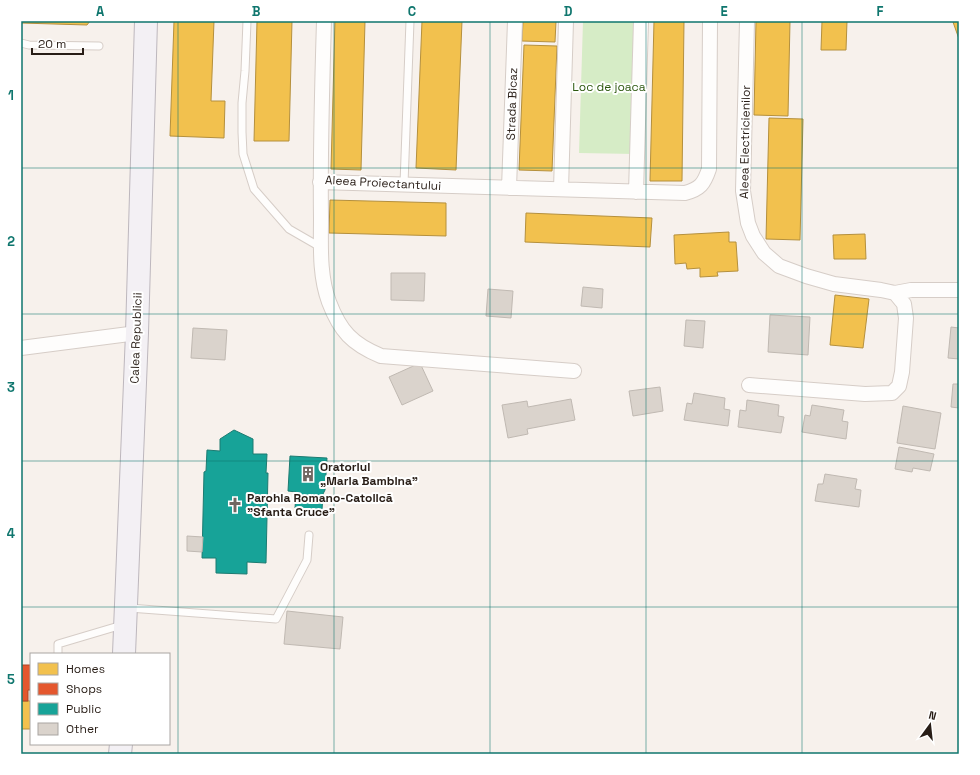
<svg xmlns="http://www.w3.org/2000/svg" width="980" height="775" font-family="'Space Grotesk',sans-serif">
<rect width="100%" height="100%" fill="#f7f1ec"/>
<!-- green -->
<path fill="#d6ecc6" d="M583,21H638L635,154L579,153Z"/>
<!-- homes -->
<path fill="#f2c14e" stroke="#b5903d" d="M21,21H90L87,25L21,23Z
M174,21H214L211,101H225L224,138L170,136Z
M257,21H292L289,141H254Z
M335,21H365L361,170L331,169Z
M422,21H462L456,170L416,168Z
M523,21H556L555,42L522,41Z
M654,21H684L682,181H650Z
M756,21H790L788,116L754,115Z
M822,21H847L846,50H821Z
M956,21H959V39L953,22Z
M524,45L557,46L552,171L519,170Z
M769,118L803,119L800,240L766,239Z
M330,200L446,203V236L329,233Z
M526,213L652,218L650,247L525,242Z
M729,232V242H736L738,271L717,272L718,276L700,277V268L687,269L686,263L675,264L674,235Z
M865,234L866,259H834L833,235Z
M835,295L869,299L863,348L830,345Z
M21,701H31V729H21Z"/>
<!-- shops -->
<path fill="#e4572e" stroke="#ac4627" d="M21,665H31V690H28V701H21Z"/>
<!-- public -->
<path fill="#17a398" stroke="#1c7b71" d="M234,430L253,439V454H267L266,473H268L266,563L247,562V574L216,573V558H202L204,472L206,471L207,450L220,451V439Z
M290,456L327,458L325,490L323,494L322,510L295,508L296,492L288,491Z"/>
<!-- building -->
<path fill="#dad3cc" stroke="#c0b9b2" d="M391,273H425L424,301L391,300Z
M583,287L603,289L602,308L581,306Z
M488,289L513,291L511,318L486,316Z
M770,315L810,317L808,355L768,352Z
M686,320L705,321L703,348L684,346Z
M951,327L959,328V359L948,358Z
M193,328L227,330L225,360L191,358Z
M420,363L433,391L402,405L389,377Z
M953,384H959V408L951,407Z
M660,387L663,411L633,416L629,391Z
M694,393L725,398L724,409L730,410L728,426L684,420L687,403L692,404Z
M571,399L575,420L527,429L528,434L508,438L502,405L527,401L528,407Z
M747,400L779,405L778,416L784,417L781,433L738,427L740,410L746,411Z
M812,405L844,410L842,421L848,422L846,439L802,432L805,415L810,416Z
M903,406L941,413L935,449L897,443Z
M899,447L934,454L930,471L913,468L912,472L895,469Z
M825,474L857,479L855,489L861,490L859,507L815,501L818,484H823Z
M187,536L203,537L202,552L187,551Z
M287,611L343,617L340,649L284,644Z"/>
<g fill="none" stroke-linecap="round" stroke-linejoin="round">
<defs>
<path id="lane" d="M247,21L245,71L242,103V132L243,154L254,189L289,229L322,248
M21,43L29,45L99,46
M404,184L410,21
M129,608L276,619L307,560L309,535
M58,654V644L122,625"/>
<path id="street" d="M324,21C322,87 320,152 321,218C321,245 319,275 329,302C340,331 352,344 381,356L574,371
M747,21L743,191L748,223L753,236L764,253L779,266L806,276L834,284L881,290L895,293L904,304L906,318L902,372L899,386L892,393L865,394L749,385
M320,182L685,193C700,189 704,184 709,169L710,21
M509,188L515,21
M561,189L566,21
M636,192L641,21
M895,293L911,290H959
M21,348L137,333"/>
<path id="primary" d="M124,654L137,333L146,21
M120,754L121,744"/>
</defs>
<!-- lane casing -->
<use href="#lane" stroke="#d6cdc7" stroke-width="9"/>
<!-- street casing -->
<use href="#street" stroke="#d6cdc7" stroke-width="16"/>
<!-- primary casing -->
<use href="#primary" stroke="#bdb7bd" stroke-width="24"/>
<!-- lane -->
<use href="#lane" stroke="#fefdfc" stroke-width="7"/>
<!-- street -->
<use href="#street" stroke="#fefdfc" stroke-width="14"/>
<!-- primary -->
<use href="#primary" stroke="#f3f0f4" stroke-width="22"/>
</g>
<!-- grid -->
<path fill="none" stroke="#0f766e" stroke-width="1" stroke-opacity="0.55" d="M178,21V754M334,21V754M490,21V754M646,21V754M802,21V754M21,168H959M21,314H959M21,461H959M21,607H959"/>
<!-- icons -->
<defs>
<symbol id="building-bare" viewBox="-9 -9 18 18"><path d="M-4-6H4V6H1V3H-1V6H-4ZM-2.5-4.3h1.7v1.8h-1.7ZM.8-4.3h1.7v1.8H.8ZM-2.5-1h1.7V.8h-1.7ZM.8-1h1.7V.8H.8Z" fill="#706761" stroke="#fff" stroke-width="2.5" paint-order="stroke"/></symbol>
<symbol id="church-bare" viewBox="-9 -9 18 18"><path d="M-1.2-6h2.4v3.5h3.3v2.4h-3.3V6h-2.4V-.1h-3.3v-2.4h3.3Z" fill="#706761" stroke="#fff" stroke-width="2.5" paint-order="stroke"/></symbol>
</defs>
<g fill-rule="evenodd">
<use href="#building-bare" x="297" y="463" width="22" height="22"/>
<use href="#church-bare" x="224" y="494" width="22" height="22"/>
</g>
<g text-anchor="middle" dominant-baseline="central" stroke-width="4" stroke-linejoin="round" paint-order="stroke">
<!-- park labels -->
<g font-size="12" fill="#2e5910" stroke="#fff">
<text x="609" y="87">Loc de joaca</text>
</g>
<!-- street labels -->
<g font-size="12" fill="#281d16" stroke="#fff">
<text transform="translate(512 104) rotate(-88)">Strada Bicaz</text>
<text transform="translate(745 142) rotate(-89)">Aleea Electricienilor</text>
<text transform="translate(383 183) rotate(3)">Aleea Proiectantului</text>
<text transform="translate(136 338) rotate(-88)">Calea Republicii</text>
</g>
<!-- poi labels -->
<g font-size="12" font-weight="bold" fill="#281d16" stroke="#fff" text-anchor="start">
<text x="320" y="467">Oratoriul<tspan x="320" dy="14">„Maria Bambina”</tspan></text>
<text x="247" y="498">Parohia Romano-Catolică<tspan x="247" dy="14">"Sfanta Cruce"</tspan></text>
</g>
</g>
<!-- border -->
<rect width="980" height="775" fill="none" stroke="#ffffff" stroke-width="44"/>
<!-- legend -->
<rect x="30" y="653" width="140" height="92" fill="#ffffff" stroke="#a9a5a2"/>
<rect x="38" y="663" width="20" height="12" fill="#f2c14e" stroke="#a9a5a2"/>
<text x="66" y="673" font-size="12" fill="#281d16">Homes</text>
<rect x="38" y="683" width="20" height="12" fill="#e4572e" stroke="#a9a5a2"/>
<text x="66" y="693" font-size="12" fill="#281d16">Shops</text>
<rect x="38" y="703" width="20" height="12" fill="#17a398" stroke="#a9a5a2"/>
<text x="66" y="713" font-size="12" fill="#281d16">Public</text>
<rect x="38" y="723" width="20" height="12" fill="#dad3cc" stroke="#a9a5a2"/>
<text x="66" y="733" font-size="12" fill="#281d16">Other</text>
<!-- north arrow -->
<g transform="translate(930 725) rotate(15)" stroke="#ffffff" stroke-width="3" paint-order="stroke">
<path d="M0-3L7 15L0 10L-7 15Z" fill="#281d16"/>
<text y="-6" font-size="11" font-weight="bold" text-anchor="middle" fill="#281d16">N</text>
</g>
<!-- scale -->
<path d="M32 48v6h51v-6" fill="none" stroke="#281d16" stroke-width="2"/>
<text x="38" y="48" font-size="12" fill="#281d16" stroke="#ffffff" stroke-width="3" paint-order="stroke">20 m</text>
<rect x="22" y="22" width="936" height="731" fill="none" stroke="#0f766e" stroke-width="1.5"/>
<g font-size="13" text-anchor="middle" font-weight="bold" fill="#0f766e">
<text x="100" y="16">A</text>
<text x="256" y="16">B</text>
<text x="412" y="16">C</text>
<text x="568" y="16">D</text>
<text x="724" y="16">E</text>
<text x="880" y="16">F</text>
<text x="11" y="100">1</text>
<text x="11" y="246">2</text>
<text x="11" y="392">3</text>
<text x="11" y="538">4</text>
<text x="11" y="684">5</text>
</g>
</svg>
